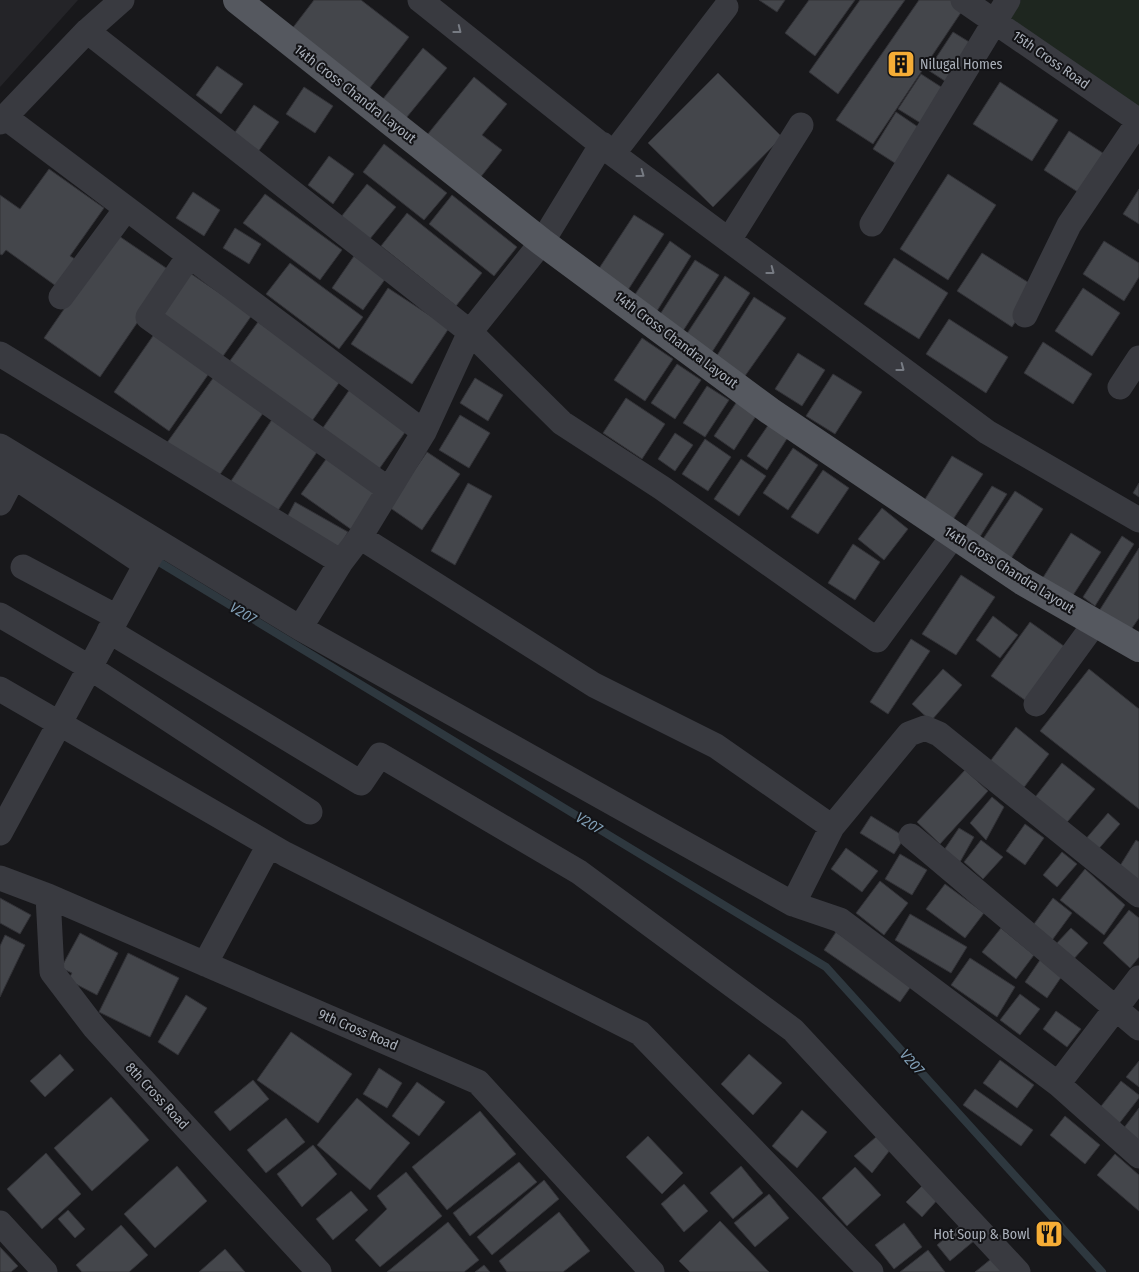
<svg xmlns="http://www.w3.org/2000/svg" width="1139" height="1272" font-family="'Fira Sans Condensed',sans-serif">
<rect width="100%" height="100%" fill="#18181b"/>
<!-- built -->
<path fill="#242428" d="M0,0H78L0,87Z"/>
<!-- green -->
<path fill="#1e261f" d="M1021,0H1139V108L1010,20Z"/>
<g fill="none" stroke-linecap="round" stroke-linejoin="round">
<!-- stream -->
<path stroke="#2e383f" stroke-width="8" d="M154,559L826,967L1102,1272"/>
</g>
<!-- building -->
<path fill="#44464b" stroke="#323237" d="M314,0H361L409,37L366,93L288,34Z
M759,0H785L777,12Z
M809,0H855L815,56L785,33Z
M860,0H905L838,94L809,72Z
M919,0H957L964,8L873,144L836,120Z
M953,32L979,48L954,87L928,70Z
M423,48L447,68L402,123L379,104Z
M217,66L243,84L221,114L196,95Z
M718,73L782,137L713,207L648,143Z
M921,74L949,92L927,127L898,109Z
M474,77L507,104L482,135L502,150L476,183L423,140Z
M1000,82L1058,120L1032,161L973,124Z
M304,87L333,106L315,133L286,114Z
M254,105L279,122L258,152L233,135Z
M896,112L924,131L901,167L873,149Z
M1069,131L1112,159L1087,198L1044,170Z
M384,144L447,193L424,220L363,172Z
M329,156L354,174L333,204L308,185Z
M49,169L104,208L70,256L75,259L56,286L6,250L2,255L0,254V195L20,209Z
M948,174L996,205L948,280L900,249Z
M367,184L396,207L369,240L341,217Z
M1139,189V224L1123,214Z
M193,192L220,210L204,236L176,218Z
M265,194L342,250L320,280L243,223Z
M452,195L517,247L494,276L429,224Z
M407,213L482,273L456,306L381,246Z
M634,215L664,234L628,290L598,270Z
M235,228L261,244L249,264L223,248Z
M116,234L172,272L100,377L44,338Z
M670,241L691,256L657,311L634,296Z
M1104,241L1139,263V277L1124,301L1083,274Z
M982,253L1037,288L1012,327L957,291Z
M354,256L386,278L363,310L332,288Z
M894,258L948,293L919,339L864,304Z
M695,260L719,275L681,334L657,319Z
M290,263L363,317L339,349L266,294Z
M187,271L252,315L221,359L157,314Z
M725,276L750,293L712,352L686,335Z
M388,288L449,328L412,384L351,344Z
M1083,288L1120,313L1092,356L1055,331Z
M754,297L786,318L745,376L716,357Z
M949,319L1008,357L986,393L926,354Z
M258,322L341,380L312,421L229,362Z
M155,333L210,372L169,431L114,392Z
M642,338L673,359L645,401L614,380Z
M1043,342L1092,374L1073,404L1024,373Z
M798,353L825,370L802,406L775,389Z
M677,364L701,380L675,419L651,403Z
M216,374L266,409L216,480L166,444Z
M833,374L862,392L835,434L806,416Z
M475,378L503,395L488,421L460,403Z
M707,386L729,400L705,437L683,423Z
M350,389L408,428L377,472L320,432Z
M626,398L665,424L642,459L603,433Z
M738,400L758,413L734,450L714,436Z
M275,415L321,446L275,515L229,484Z
M460,415L490,433L469,468L439,450Z
M771,421L790,434L767,470L747,456Z
M675,433L693,445L675,471L658,459Z
M705,439L731,457L708,491L682,474Z
M793,448L818,465L788,510L763,493Z
M427,452L460,474L422,530L389,507Z
M329,455L379,491L352,530L301,494Z
M952,456L983,474L952,521L922,504Z
M741,459L766,476L739,516L714,499Z
M823,470L849,488L818,534L791,517Z
M468,483L492,496L455,565L431,551Z
M1139,483V497L1133,493Z
M992,486L1007,494L976,543L961,534Z
M1015,491L1043,509L1010,560L981,542Z
M295,502L348,532L337,551L285,521Z
M882,508L908,529L884,560L858,539Z
M1071,533L1101,552L1068,603L1039,584Z
M1122,536L1134,544L1095,606L1083,597Z
M853,544L880,562L855,600L828,583Z
M1139,548V618L1130,631L1099,611Z
M961,575L995,597L956,655L922,634Z
M993,616L1018,635L1000,658L976,640Z
M1030,622L1068,649L1029,703L991,676Z
M911,639L930,651L888,714L870,702Z
M943,669L962,685L931,721L912,704Z
M1089,669L1139,709V809L1040,731Z
M1016,727L1049,754L1022,790L988,764Z
M1062,763L1095,789L1063,827L1032,801Z
M965,770L988,791L940,844L917,822Z
M992,797L1004,807L986,840L970,823Z
M1108,813L1120,824L1096,852L1084,841Z
M871,816L905,837L894,854L860,833Z
M1025,824L1044,838L1025,865L1006,851Z
M959,828L974,837L960,862L944,850Z
M981,840L1003,857L983,879L964,862Z
M1136,840L1139,842V882L1118,869Z
M846,848L878,871L862,892L831,869Z
M1062,852L1077,864L1057,887L1043,875Z
M900,854L927,870L912,895L885,879Z
M1085,869L1125,905L1104,935L1060,900Z
M880,881L908,903L884,935L856,913Z
M945,884L984,913L965,938L926,909Z
M0,898L31,915L20,934L0,923Z
M1053,898L1072,913L1050,943L1031,928Z
M1129,910L1139,918V957L1130,968L1103,943Z
M910,914L967,947L951,973L895,940Z
M1001,928L1034,955L1016,979L982,952Z
M1071,928L1088,943L1072,961L1055,945Z
M836,932L912,985L900,1002L824,950Z
M80,933L118,953L97,995L68,980L72,973L61,968Z
M5,935L25,945L0,997V946Z
M128,953L179,978L150,1037L99,1012Z
M970,958L1015,987L997,1017L951,985Z
M1040,960L1062,976L1047,998L1025,982Z
M1020,994L1040,1009L1020,1035L1000,1020Z
M186,995L207,1008L178,1055L158,1042Z
M1056,1011L1081,1029L1067,1047L1043,1029Z
M291,1032L352,1074L318,1123L257,1080Z
M60,1054L74,1070L45,1097L30,1081Z
M749,1054L782,1083L753,1115L721,1084Z
M1000,1060L1034,1085L1017,1108L983,1083Z
M1139,1061V1087L1126,1077Z
M379,1068L402,1083L387,1108L363,1094Z
M253,1080L269,1099L230,1131L214,1112Z
M1121,1081L1139,1095V1098L1118,1125L1098,1110Z
M417,1082L445,1102L419,1136L392,1116Z
M975,1089L1033,1130L1021,1146L963,1105Z
M111,1097L149,1140L92,1191L54,1148Z
M357,1098L410,1143L370,1190L317,1145Z
M1139,1108V1139L1138,1140L1123,1129Z
M802,1110L827,1132L797,1168L772,1146Z
M480,1111L516,1154L447,1210L412,1167Z
M1065,1116L1100,1145L1085,1164L1050,1135Z
M286,1118L305,1142L266,1173L247,1150Z
M648,1136L683,1173L662,1194L626,1157Z
M876,1137L890,1150L872,1173L854,1156Z
M313,1145L337,1174L302,1207L277,1174Z
M46,1153L81,1194L42,1229L7,1189Z
M1115,1154L1139,1175V1211L1097,1175Z
M519,1162L537,1182L470,1236L453,1213Z
M177,1166L207,1201L155,1248L124,1214Z
M741,1166L763,1193L733,1219L710,1193Z
M855,1167L881,1195L847,1226L822,1198Z
M406,1172L442,1216L380,1267L355,1240L387,1209L377,1196Z
M544,1180L559,1199L492,1255L477,1237Z
M925,1183L940,1197L922,1217L906,1202Z
M684,1184L708,1211L684,1232L661,1204Z
M351,1191L368,1210L333,1240L316,1219Z
M769,1194L789,1218L755,1247L734,1223Z
M68,1210L85,1229L75,1238L58,1219Z
M559,1212L590,1251L563,1272H507L499,1261Z
M720,1221L769,1272H690L679,1261Z
M448,1222L479,1260L464,1272H387Z
M904,1223L922,1247L894,1269L875,1245Z
M962,1224L975,1240L950,1261L937,1245Z
M121,1225L148,1255L129,1272H82L76,1265Z
M0,1247L18,1266L11,1272H0Z
M225,1249L245,1272H199Z
M928,1250L945,1272H900Z
M991,1259L1002,1272H975Z
M484,1265L490,1272H475Z"/>
<g fill="none" stroke-linecap="round" stroke-linejoin="round">
<!-- minor -->
<path stroke="#393a40" stroke-width="25" d="M420,0L613,154L987,432L1139,520
M963,0L1139,121
M87,31L470,332L562,423L662,488L877,640L953,536
M5,117L424,432
M0,122L87,31L122,0
M613,154L726,7
M872,224L1008,0
M729,240L801,125
M189,256L148,317L388,489
M61,297L126,209
M1025,315L1069,225L1139,121
M0,354L341,562
M1120,387L1139,358
M0,446L300,628L793,904L840,920L1058,1084L1139,978
M0,467L145,564
M0,503L14,476
M360,537L594,685L716,746L832,827
M23,567L117,617
M0,615L89,667L310,812
M300,628L341,562L360,537L424,432L470,332L542,242L602,144
M109,631L361,783L380,755L579,872L793,1030L1018,1272
M0,689L285,854L640,1033L871,1272
M1036,704L1095,623
M0,833L158,542
M911,836L1139,1028
M0,878L48,896L478,1082L652,1272
M48,896L52,972L94,1027L319,1272
M793,904L832,827L909,734L925,728L939,734L1139,895
M205,964L269,845
M1058,1084L1139,1156
M0,1223L45,1272"/>
<!-- major -->
<path stroke="#55585f" stroke-width="28" d="M237,0L542,242L770,411L1022,581L1139,648"/>
</g>
<!-- one-way arrows -->
<defs><path id="oneway-chevron" d="M-2-3.5L2.5 0L-2 3.5" fill="none" stroke-width="1.6" stroke-linecap="round" stroke-linejoin="round" transform="scale(1.25)"/></defs>
<g stroke="#777b83">
<use href="#oneway-chevron" transform="translate(458 30) rotate(38)"/>
<use href="#oneway-chevron" transform="translate(641 174) rotate(36)"/>
<use href="#oneway-chevron" transform="translate(771 271) rotate(37)"/>
<use href="#oneway-chevron" transform="translate(901 368) rotate(37)"/>
</g>
<!-- icons -->
<defs>
<symbol id="building-square" viewBox="-11 -11 22 22"><rect x="-9" y="-9" width="18" height="18" rx="4" fill="#f5ad36" stroke="#131316"/><path d="M-4-6H4V6H1V3H-1V6H-4ZM-2.5-4.3h1.7v1.8h-1.7ZM.8-4.3h1.7v1.8H.8ZM-2.5-1h1.7V.8h-1.7ZM.8-1h1.7V.8H.8Z" fill="#111"/></symbol>
<symbol id="restaurant-square" viewBox="-11 -11 22 22"><rect x="-9" y="-9" width="18" height="18" rx="4" fill="#f5ad36" stroke="#131316"/><path d="M-5-6h1v4h1v-4h1v4h1v-4h1v5L-1.5 .5V6h-2V.5L-5-1ZM5-6V6H3V1.5H1.5Q1.5-4 5-6Z" fill="#111"/></symbol>
</defs>
<g fill-rule="evenodd">
<use href="#building-square" x="885" y="48" width="32" height="32"/>
<use href="#restaurant-square" x="1033" y="1218" width="32" height="32"/>
</g>
<g text-anchor="middle" dominant-baseline="central" stroke-width="4" stroke-linejoin="round" paint-order="stroke">
<!-- street labels -->
<g font-size="14" fill="#aab0ba" stroke="#131316">
<text transform="translate(1051 60) rotate(35)">15th Cross Road</text>
<text transform="translate(355 94) rotate(38)">14th Cross Chandra Layout</text>
<text transform="translate(676 340) rotate(37)">14th Cross Chandra Layout</text>
<text transform="translate(1009 570) rotate(32)">14th Cross Chandra Layout</text>
<text transform="translate(358 1030) rotate(23)">9th Cross Road</text>
<text transform="translate(157 1096) rotate(47)">8th Cross Road</text>
</g>
<!-- poi labels -->
<g font-size="14" fill="#aab0ba" stroke="#131316" text-anchor="start">
<text x="920" y="64">Nilugal Homes</text>
<text x="1030" y="1234" text-anchor="end">Hot Soup &amp; Bowl</text>
</g>
<!-- water labels -->
<g font-size="15" font-style="italic" fill="#819fb6" stroke="#131316">
<text transform="translate(243 613) rotate(31)">V207</text>
<text transform="translate(589 823) rotate(31)">V207</text>
<text transform="translate(912 1062) rotate(48)">V207</text>
</g>
</g>
</svg>
